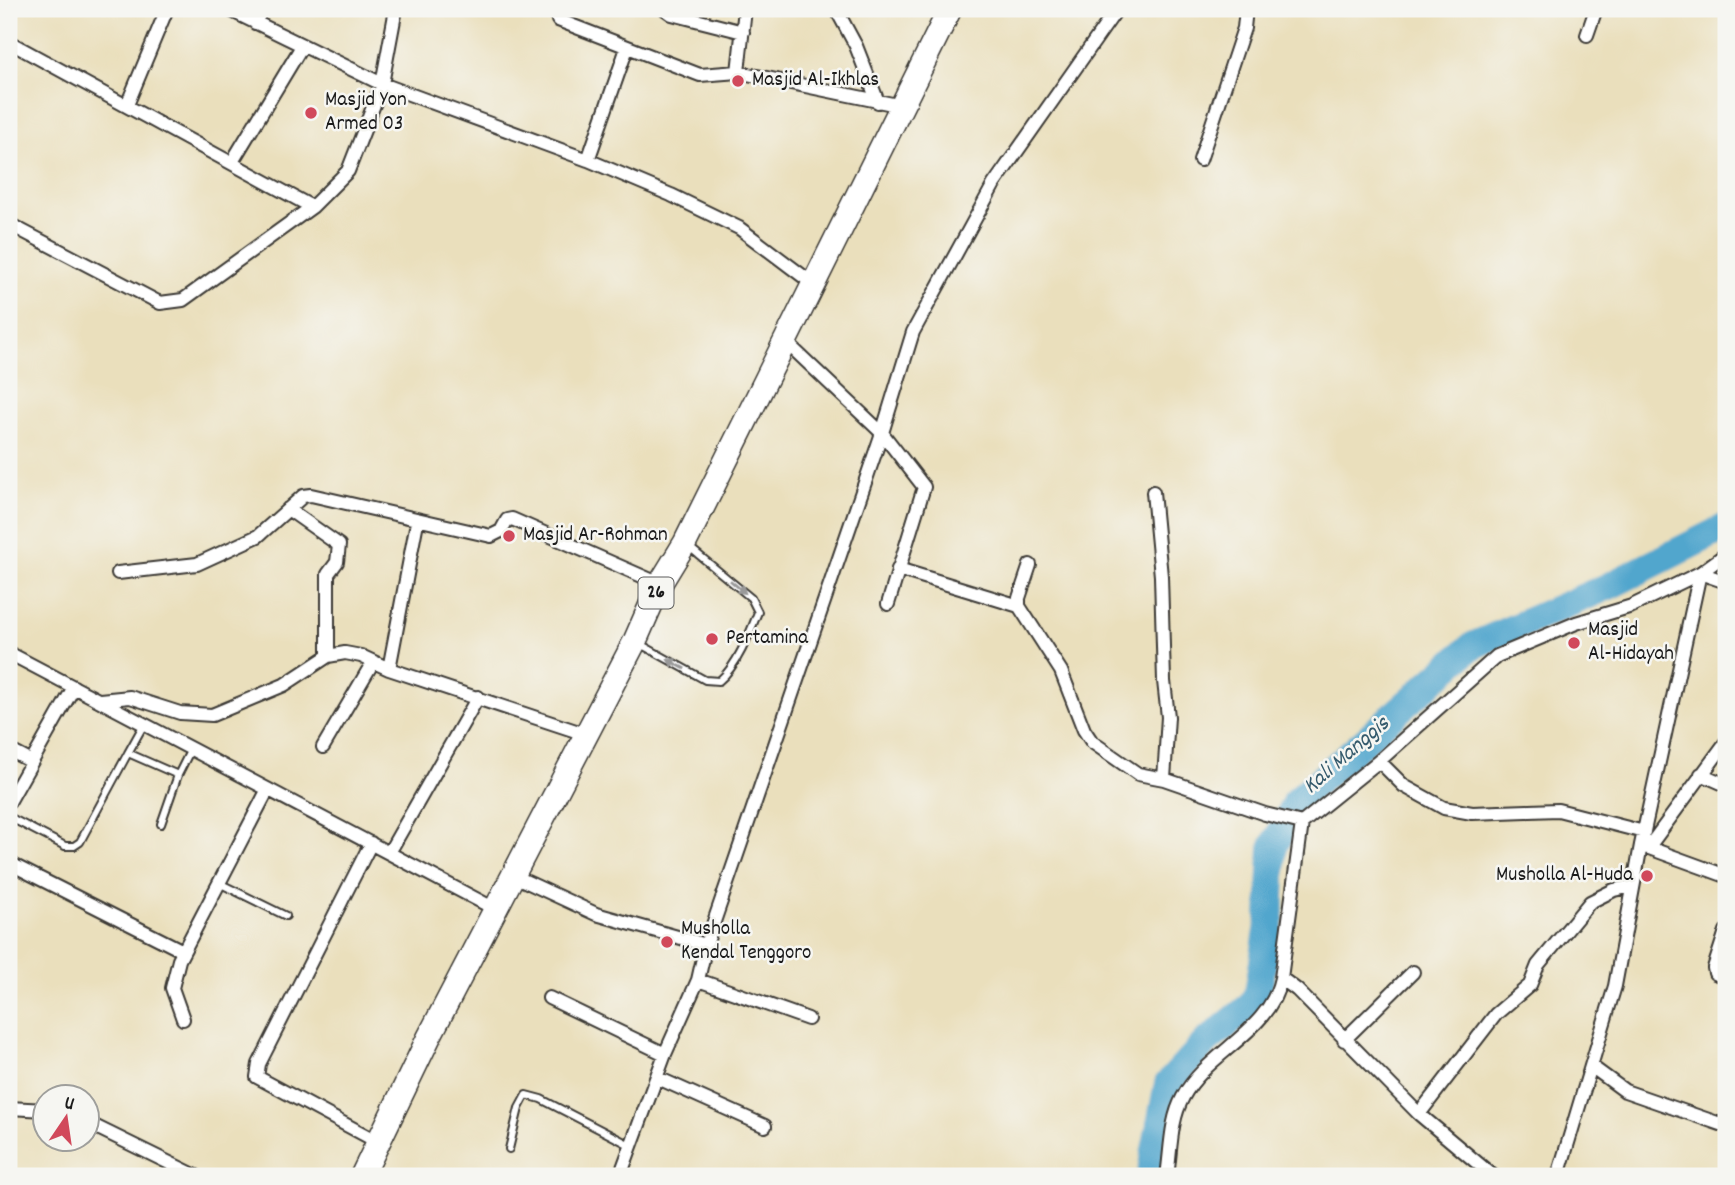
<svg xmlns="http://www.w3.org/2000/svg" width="1735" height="1185" font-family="Dekko,sans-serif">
<rect width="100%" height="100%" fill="#f6f6f2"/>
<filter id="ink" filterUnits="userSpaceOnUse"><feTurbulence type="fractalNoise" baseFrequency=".0143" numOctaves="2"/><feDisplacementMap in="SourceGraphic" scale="14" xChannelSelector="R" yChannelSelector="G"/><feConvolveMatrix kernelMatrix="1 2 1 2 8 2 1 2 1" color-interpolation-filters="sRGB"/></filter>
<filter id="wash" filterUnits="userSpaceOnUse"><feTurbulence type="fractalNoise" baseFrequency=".00686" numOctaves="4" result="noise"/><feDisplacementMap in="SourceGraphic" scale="28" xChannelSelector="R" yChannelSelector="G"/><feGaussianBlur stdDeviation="1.57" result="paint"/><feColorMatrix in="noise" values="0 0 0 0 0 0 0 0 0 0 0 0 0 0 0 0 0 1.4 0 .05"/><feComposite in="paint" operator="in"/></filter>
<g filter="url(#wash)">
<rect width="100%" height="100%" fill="#eadfbc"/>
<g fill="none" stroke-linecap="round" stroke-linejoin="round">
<!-- river -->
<path stroke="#51a6cd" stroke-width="28" d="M1150,1176L1168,1084L1206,1042L1250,1006L1258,993L1270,919L1273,848L1296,801L1472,646L1609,586L1726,527"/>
</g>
</g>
<g filter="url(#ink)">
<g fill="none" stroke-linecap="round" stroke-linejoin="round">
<defs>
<path id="lane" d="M640,644L705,680L719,681C737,666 749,635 758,612L751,598L688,546
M128,753L143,726
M178,775L191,749
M9,817L65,846H74L80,842L128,753L178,775L161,824
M221,884L286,916
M509,1149L519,1108L526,1095L541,1099L632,1146"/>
<path id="street" d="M228,9L382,84L588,160L671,195L739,228L812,283
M665,9L672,14L743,32
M836,9L856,46L878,102
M558,20L700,75L738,72L902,106
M255,23L262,9
M1587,35L1596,9
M9,42L312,207
M738,72L745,9
M127,105L167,9
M588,160L627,48
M1200,160L1244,28L1246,9
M232,162L302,46
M9,224L160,303L183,300L312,207L348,171L382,84L396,9
M786,342L882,433L924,487L888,604
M1153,492L1161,576L1164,681L1168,717L1164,779
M288,509L339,545L337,562L328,574V656
M1030,565L1019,598V606L1061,671L1084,730L1092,742L1138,774L1164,779L1265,814L1302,823
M898,569L1019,606
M118,573L197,564L258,536L303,496L311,495L491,536L501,531L507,520L512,519L660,584
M9,653L495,909
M389,669L417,522
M100,700L130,697L180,713L212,715L284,685L328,656L345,653L361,656L389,669L585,734
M323,747L373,662
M9,750L30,761
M1379,761L1404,786L1444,808L1472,813L1558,810L1644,832
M1701,774L1726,785
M9,802L74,687
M371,843L259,1064L257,1077L378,1142
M1641,845L1726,876
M1648,848L1726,742
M390,851L478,697
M9,863L183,951
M514,876L596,914L706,945
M1726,931L1714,968L1715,973L1726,978
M698,980L808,1019
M549,998L665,1054
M183,1019L172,988L179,960L267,791
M1344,1040L1413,972
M1591,1066L1625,1091L1726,1126
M658,1078L765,1126
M9,1108L46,1110
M1419,1114L1496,1014L1530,985L1538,965L1590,902L1614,890L1633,886
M88,1123L196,1176
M620,1176L665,1054L698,980L706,945L882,433L913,332L994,184L1117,9
M1167,1176C1171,1151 1170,1120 1183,1097C1207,1052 1270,1032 1281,978
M1493,1176L1419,1114L1297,990L1281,978L1302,823L1379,761L1497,656L1576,623L1632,606L1700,573L1726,554
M1558,1176L1615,986L1641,845L1700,573L1726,582"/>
<path id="highway" d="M362,1176L429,1037L635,641L660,584L685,543L950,9"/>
</defs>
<!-- lane casing -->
<use href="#lane" stroke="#3b3934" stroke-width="10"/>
<!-- street casing -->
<use href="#street" stroke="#3b3934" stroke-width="16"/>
<!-- highway casing -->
<use href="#highway" stroke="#3b3934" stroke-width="26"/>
<!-- lane -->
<use href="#lane" stroke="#fff" stroke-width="6"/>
<!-- street -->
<use href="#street" stroke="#fff" stroke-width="12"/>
<!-- highway -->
<use href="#highway" stroke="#fff" stroke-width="23"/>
</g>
<!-- one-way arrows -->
<defs><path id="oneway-solid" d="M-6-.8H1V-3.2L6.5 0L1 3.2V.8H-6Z" transform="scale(1.75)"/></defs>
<g fill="#999">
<use href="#oneway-solid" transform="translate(738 587) rotate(40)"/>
<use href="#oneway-solid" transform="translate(676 664) rotate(-151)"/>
</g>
</g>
<!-- markers -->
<g fill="#d1495b" stroke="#f6f6f2" stroke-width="2.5">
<circle cx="738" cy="81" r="7"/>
<circle cx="311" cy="113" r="7"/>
<circle cx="509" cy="536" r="7"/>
<circle cx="712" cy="639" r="7"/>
<circle cx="1574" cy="643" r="7"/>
<circle cx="1647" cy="876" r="7"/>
<circle cx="667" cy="942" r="7"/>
</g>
<g text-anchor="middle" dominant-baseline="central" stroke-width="5" stroke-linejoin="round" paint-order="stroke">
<!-- shield labels -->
<rect fill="#f6f6f2" stroke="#5d5d5c" stroke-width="2" x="638.5" y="577.5" width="35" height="31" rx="5"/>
<g font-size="19" font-weight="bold" fill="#1c1c1c">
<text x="656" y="593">26</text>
</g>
<!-- poi labels -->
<g font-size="21" fill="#1c1c1c" stroke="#f6f6f2" text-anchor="start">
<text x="752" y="81">Masjid Al-Ikhlas</text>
<text x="325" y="101">Masjid Yon<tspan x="325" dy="24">Armed 03</tspan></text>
<text x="523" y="536">Masjid Ar-Rohman</text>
<text x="1588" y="631">Masjid<tspan x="1588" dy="24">Al-Hidayah</tspan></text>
<text x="726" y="639">Pertamina</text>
<text x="1633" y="876" text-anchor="end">Musholla Al-Huda</text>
<text x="681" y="930">Musholla<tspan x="681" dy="24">Kendal Tenggoro</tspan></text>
</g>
<!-- water labels -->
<g font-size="23" font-style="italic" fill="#345a6c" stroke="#f6f6f2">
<text transform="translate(1347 756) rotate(-41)">Kali Manggis</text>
</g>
</g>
<!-- margin -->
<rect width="1735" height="1185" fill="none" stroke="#f6f6f2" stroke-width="35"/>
<!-- north arrow -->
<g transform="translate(66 1118) rotate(13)"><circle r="33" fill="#f6f6f2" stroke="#9f9f9c" stroke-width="2"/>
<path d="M0-5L12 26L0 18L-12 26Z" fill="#d1495b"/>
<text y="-10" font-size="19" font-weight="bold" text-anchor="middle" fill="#1c1c1c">U</text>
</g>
</svg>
